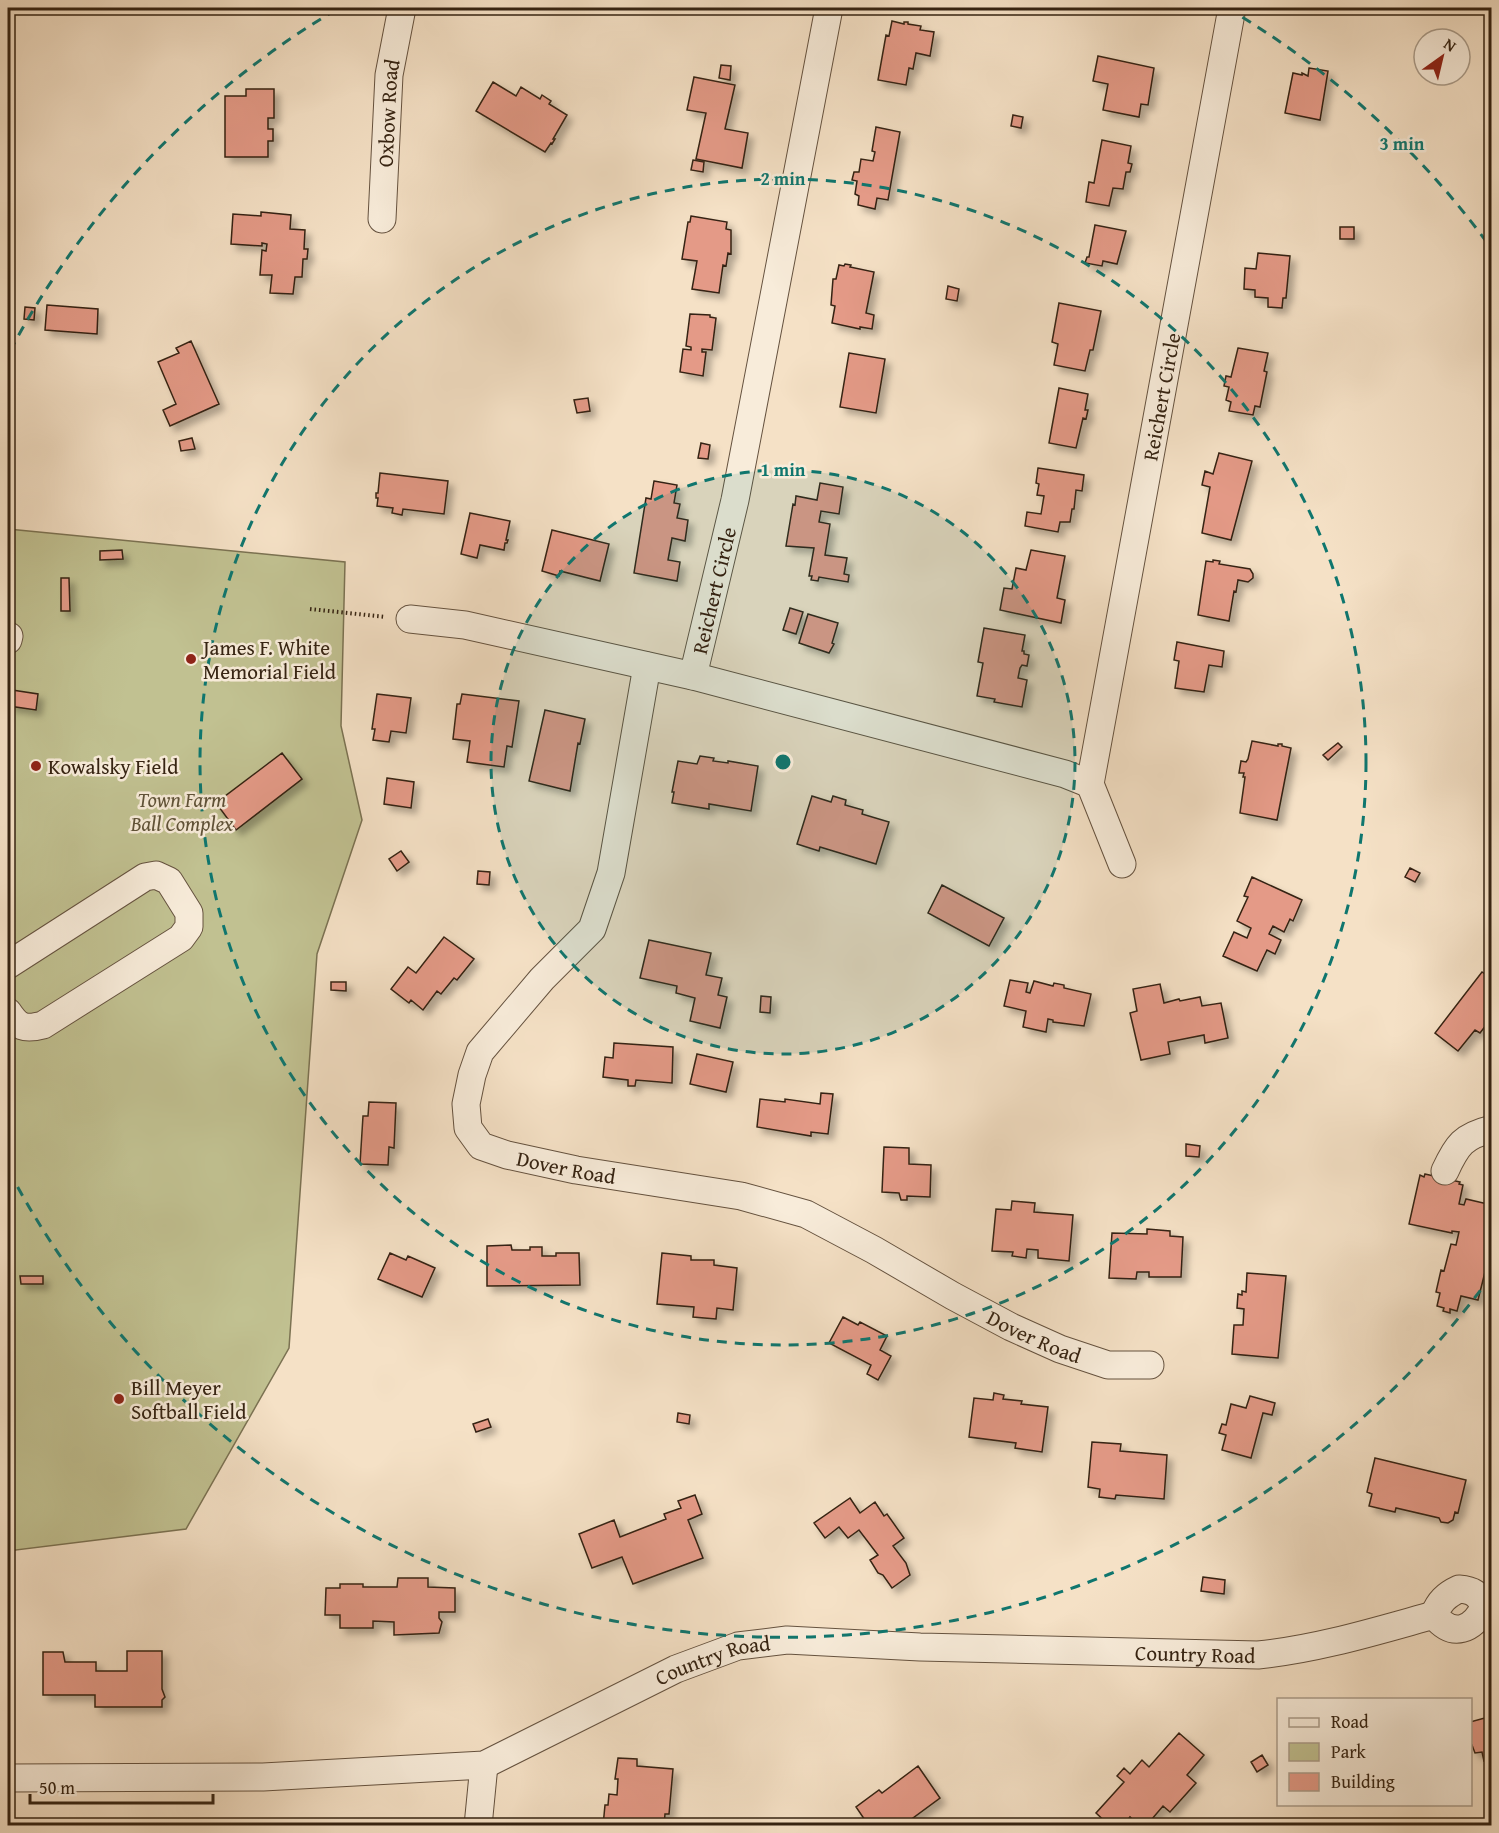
<svg xmlns="http://www.w3.org/2000/svg" width="1499" height="1833" font-family="'Gentium Book Plus',serif">
<defs>
<filter id="shadow"><feDropShadow dx="5.5" dy="5.5" stdDeviation="3" flood-color="#0004"/></filter>
</defs>
<rect width="100%" height="100%" fill="#f5e1c6"/>
<filter id="stains"><feTurbulence type="fractalNoise" baseFrequency=".00333" numOctaves="4"/><feColorMatrix values="0 0 0 0 .2 0 0 0 0 .09 0 0 0 0 .02 0 0 0 .5 -.17"/></filter>
<radialGradient id="worn" r=".72"><stop offset=".6" stop-color="#630" stop-opacity="0"/><stop offset="1" stop-color="#630" stop-opacity=".3"/></radialGradient>
<!-- green -->
<path fill="#c1c191" stroke="#7b7252" stroke-width="1.5" d="M8,529L345,562L341,726L362,820L317,954L289,1348L186,1529L8,1551Z"/>
<!-- building -->
<path fill="#e49a87" stroke="#352312" stroke-width="1.5" filter="url(#shadow)" d="M892,21L904,24V22H908V24L921,26L920,30L934,32L930,56L916,53L913,69L909,68L906,85L878,80L886,35L889,36Z
M1098,56L1154,68L1148,105L1141,104L1139,117L1103,110L1108,84L1093,81Z
M721,65L731,66L730,80L719,78Z
M1309,68L1328,71L1320,120L1285,113L1293,73L1302,75V73L1308,76Z
M694,77L735,85L725,129L748,133L742,168L696,159L706,113L687,110Z
M493,82L516,96L521,87L540,99L542,95L551,101L549,104L567,115L553,139H555L552,144L551,143L545,152L476,111Z
M246,89H274V118H268V129H273V141H268V157H225V96H246Z
M1013,115L1023,117L1021,128L1011,126Z
M876,127L900,132L888,200L877,198L875,209L858,205L859,196L855,194L857,181L852,180L854,172H859L861,159L873,161L875,152L872,151Z
M1102,140L1131,146L1128,163L1132,164L1130,172H1126L1123,189L1113,188L1109,206L1086,202L1089,182L1094,183Z
M693,160L704,162L703,172L691,170Z
M261,212L291,215L290,229L305,230L304,249H308L307,259H303L302,277H295L293,294L270,293L272,275H260L262,250L266,251L267,244L262,243V246L231,244L233,214L261,216Z
M691,216L727,222L726,229L731,230V254L728,253L726,266L723,265L719,293L692,289L697,261L682,259L688,222H690Z
M1095,225L1126,231L1117,264L1103,261L1102,266L1085,263L1087,257H1089Z
M1340,227H1354V239H1340Z
M1258,253L1290,256L1286,298H1283L1282,308L1268,307V298L1255,297V290L1244,289L1245,268L1256,269Z
M845,264L851,265L850,267L874,272L866,313L874,315L872,329L860,327V329L832,323L835,306L831,305L833,279H836L839,265L844,266Z
M948,286L959,289L957,301L946,299Z
M1059,303L1101,311L1093,350H1090L1085,371L1054,365L1058,344L1052,342Z
M47,305L98,309L97,334L45,330Z
M25,307L35,308L34,320L24,319Z
M690,314L710,315V317L716,318L712,350L702,349V352H706L703,376L680,372L683,349L691,350V347L686,346Z
M191,341L219,404L170,426L163,410L176,404L158,362L179,353L176,348Z
M1238,348L1268,353L1264,371L1267,372L1260,407L1255,406L1253,415L1229,411L1231,402L1226,400L1229,387L1224,386L1226,376L1231,377Z
M849,353L885,359L876,413L840,407Z
M1059,388L1088,394L1085,410H1088L1086,419L1083,418L1076,448L1049,443Z
M588,398L590,411L577,413L574,400Z
M192,438L195,449L181,451L179,441Z
M701,443L710,445L708,459L698,458Z
M1219,453L1252,461L1231,540L1202,533L1210,487L1202,485L1205,471L1213,474Z
M1038,468L1084,475L1082,491L1076,490L1074,509H1072L1070,522H1060L1058,532L1025,526L1027,512L1041,514L1044,496L1037,495L1039,484L1036,483Z
M380,473L448,481L444,514L403,509L402,515L392,513L393,508L377,506L378,498H376V493H378Z
M654,481L677,485L674,503L680,504L677,518L688,520L685,541L672,538L668,560L680,562L677,581L634,573L646,498L651,499Z
M820,483L843,487L839,514L821,511L819,522L830,524L825,555L847,558L844,574L849,575L848,582L819,577L818,581L811,580L812,576H809L814,548L786,546L793,504L795,505L796,496L817,500Z
M470,513L510,521L506,540H508L507,543H505L504,550L480,545L477,558L461,554Z
M552,530L609,544L600,581L560,571L559,576L542,571Z
M122,550L123,559L100,560V551Z
M1031,550L1065,556L1057,598L1065,600L1061,623L1000,610L1004,588L1012,589L1016,568L1026,570Z
M1213,560L1220,561L1219,564L1250,569L1253,574V578L1248,582L1238,580L1236,592L1234,591L1229,621L1198,615L1206,561L1213,562Z
M61,578H69L70,611H61Z
M790,608L803,612L796,634L783,630Z
M808,614L838,623L832,643L834,644L829,653L799,643Z
M984,628L1025,635L1022,651H1024V654L1029,655L1027,666L1022,665L1020,668L1018,678L1027,680L1022,707L994,702L995,699L977,696L983,663L978,662Z
M1177,642L1224,651L1222,667L1209,665L1204,692L1175,688L1179,661L1174,660Z
M12,690L38,694L36,710L9,706Z
M377,694L411,698L406,733L391,731L389,742L373,740L375,729H372Z
M462,694L519,701L512,747L507,746L504,767L467,762L470,741L453,739L457,704H460Z
M545,710L585,719L580,744L578,743L570,791L529,781Z
M1252,741L1278,746V744H1282V746L1291,748L1277,820L1240,813L1245,777H1243L1244,773H1239L1241,761L1246,762L1248,759Z
M1338,743L1342,747L1328,760L1323,755Z
M282,753L302,779L236,830L216,803Z
M700,756L714,758L713,761L728,763V761L758,766L751,811L709,804V809L672,803L674,792H672L678,761L697,764Z
M387,778L414,782L411,808L384,804Z
M812,796L831,802L833,796L846,800L845,805L863,810L862,814L889,822L876,864L820,847L819,851L797,844Z
M401,851L409,862L397,871L389,859Z
M1410,868L1420,873L1415,882L1405,877Z
M478,871L490,872L489,885L477,884Z
M1252,877L1302,900L1293,921L1290,919L1284,932L1273,926L1269,934L1281,940L1275,954L1267,950L1257,971L1223,956L1234,932L1247,938L1251,928L1237,921L1248,897L1244,896Z
M942,885L1004,918L989,946L928,913Z
M444,937L474,959L457,980L454,978L441,994L437,991L423,1010L411,1000L409,1003L391,989L408,967L416,973Z
M649,940L711,953L706,975L722,978L718,995L727,997L720,1028L690,1021L695,998L676,993L677,986L640,978Z
M1492,966V1021L1490,1020L1480,1033L1475,1030L1458,1051L1435,1033L1482,972L1485,974Z
M1010,980L1028,983L1026,992L1030,993L1034,981L1053,986L1054,983L1064,985V988L1091,994L1084,1026L1053,1022V1020L1048,1019L1046,1032L1023,1027L1026,1011L1004,1006Z
M331,982H346V991L331,990Z
M1160,984L1164,1003L1179,999L1180,1001L1200,997L1202,1006L1221,1003L1228,1038L1205,1043L1204,1035L1168,1042L1170,1054L1141,1060L1130,1013L1137,1011L1133,989Z
M761,996L771,997L770,1013L760,1012Z
M614,1043L673,1047L672,1083L636,1080L635,1086H628V1080L603,1077L605,1057L613,1058Z
M697,1054L733,1062L726,1092L690,1084Z
M821,1093L833,1094L828,1134L811,1132V1136L757,1127L760,1099L785,1102V1099L820,1104Z
M369,1102L396,1103L394,1148L389,1147L388,1165L360,1164L363,1116H368Z
M1186,1144L1200,1146L1199,1157L1186,1156Z
M884,1147L909,1148V1164L931,1165L930,1197L907,1196V1200H901L899,1193L882,1192Z
M1425,1174L1460,1182L1459,1184L1463,1185L1459,1204L1464,1205L1466,1199L1492,1205V1239L1488,1253L1492,1251V1267L1487,1264L1478,1300L1461,1296L1457,1311L1450,1309V1313L1443,1311L1444,1308L1437,1306L1440,1293L1436,1292L1441,1270L1444,1271L1451,1244L1456,1245L1459,1232L1452,1231V1233L1409,1224L1420,1175L1424,1177Z
M1012,1201L1035,1203L1034,1212L1073,1215L1069,1261L1038,1258V1250L1027,1249L1026,1258L1012,1256L1013,1252L992,1251L996,1209L1011,1210Z
M1147,1229L1170,1231V1236L1183,1237L1181,1277H1149V1272H1137L1136,1279L1109,1278L1112,1233L1147,1234Z
M511,1245L512,1250H530V1247H542V1256H556V1253H579L580,1285L487,1286V1246Z
M390,1253L406,1260L408,1256L435,1268L422,1297L378,1279Z
M662,1253L691,1256V1260H714V1265L737,1268L733,1310L717,1308L716,1319L693,1317L694,1307L657,1304Z
M1247,1273L1286,1276L1278,1358L1232,1354L1234,1325H1243L1244,1309L1237,1308L1238,1294L1242,1295V1291L1246,1292Z
M20,1276H43V1284H21Z
M843,1317L858,1325L860,1322L887,1336L880,1350L891,1356L878,1380L867,1374L871,1365L829,1343Z
M994,1393L1004,1395L1003,1399L1022,1401L1021,1404L1048,1407L1042,1452L1015,1448L1016,1443L969,1437L974,1398L993,1400Z
M1250,1396L1275,1403L1272,1415L1263,1413L1251,1458L1222,1450L1226,1435L1219,1433L1222,1424L1226,1425L1231,1404L1246,1408Z
M678,1413L690,1415L689,1424L677,1422Z
M488,1419L491,1427L476,1432L473,1424Z
M1092,1442L1121,1444L1120,1451L1167,1455L1164,1499L1116,1495L1115,1499L1099,1497L1100,1489L1088,1487Z
M1375,1458L1466,1480L1458,1513L1455,1512L1453,1520L1448,1523L1441,1522L1439,1518L1396,1508L1395,1512L1369,1506L1372,1494L1367,1492Z
M695,1495L702,1514L688,1520L703,1558L633,1584L622,1557L592,1568L579,1534L614,1520L620,1537L666,1519L664,1514L681,1508L678,1501Z
M850,1498L860,1513L875,1502L884,1516L887,1514L904,1538L893,1546L906,1563L910,1575L892,1588L883,1575L878,1573L870,1560L878,1555L859,1530L848,1538L839,1527L825,1538L814,1523Z
M1203,1577L1225,1580L1224,1594L1201,1591Z
M398,1578H428V1587L455,1588V1612H439V1618L442,1622L439,1633L394,1635V1622L373,1621V1628H340V1615H325L326,1588H340V1584H363V1587H397Z
M127,1651H162V1689L165,1697L162,1700V1707H95V1695H43V1652H63L65,1662H96V1671H127Z
M1492,1716V1759L1484,1761L1482,1752L1475,1753L1472,1745L1470,1746V1722Z
M1179,1733L1204,1755L1187,1775L1196,1783L1170,1812L1163,1806L1146,1826H1139L1130,1817L1123,1826H1110L1096,1813L1124,1782L1117,1776L1124,1768L1130,1774L1142,1760L1149,1767Z
M1262,1755L1268,1765L1257,1772L1251,1762Z
M618,1758L637,1759V1766L673,1769L669,1814H665L664,1826H603L605,1805H608L609,1794L617,1795L618,1779H615Z
M918,1766L940,1798L909,1821L912,1826H869L856,1807L879,1790L882,1793Z"/>
<g fill="none" stroke-linecap="round" stroke-linejoin="round">
<defs>
<g id="minor">
<path id="s1" d="M382,219L389,75L402,8"/>
<path d="M410,619L465,625L693,676L1065,774L1090,784"/>
<path d="M8,640L9,636"/>
<path id="s2" d="M647,666L611,873L592,929L542,979L480,1052L472,1075L466,1104L468,1128L481,1146L507,1155L576,1170L741,1196L806,1214L874,1250L953,1296L1011,1327L1060,1349L1108,1365H1150"/>
<path id="s3" d="M693,676L735,500L829,8"/>
<path id="s4" d="M1122,864L1090,784L1232,8"/>
<path d="M8,965L145,877L156,875L169,881L189,913V927L181,938L43,1025C24,1030 18,1027 8,1012"/>
<path d="M1445,1171C1457,1145 1463,1136 1492,1129"/>
<path d="M1459,1589C1473,1590 1478,1594 1485,1606C1473,1630 1453,1639 1434,1615C1439,1602 1446,1595 1459,1589Z"/>
<path id="s5" d="M8,1778L263,1777L484,1765L676,1669L738,1646L787,1640L920,1647L1258,1655C1318,1649 1376,1631 1434,1615"/>
<path d="M478,1826L484,1765"/>
</g>
</defs>
<!-- minor casing -->
<use href="#minor" stroke="#65523f" stroke-width="29"/>
<!-- path -->
<path stroke="#352312" stroke-width="4" stroke-dasharray="1.5 3" stroke-linecap="butt" d="M310,609L386,617"/>
<!-- minor -->
<use href="#minor" stroke="#f8ecda" stroke-width="27"/>
</g>
<!-- distance rings -->
<circle cx="783" cy="762" r="292" fill="#0f766e" fill-opacity=".12"/>
<g fill="none" stroke="#0f766e" stroke-width="3" stroke-dasharray="10 8">
<circle cx="783" cy="762" r="292"/>
<circle cx="783" cy="762" r="583"/>
<path d="M1491 1276A875 875 0 0 1 10 1173M10 351A875 875 0 0 1 339 8M1227 8A875 875 0 0 1 1491 248"/>
</g>
<!-- markers -->
<g fill="#8f2418" stroke="#f8ecda" stroke-width="2">
<circle cx="191" cy="659" r="6"/>
<circle cx="36" cy="766" r="6"/>
<circle cx="119" cy="1399" r="6"/>
</g>
<g text-anchor="middle" dominant-baseline="central" stroke-width="5" stroke-linejoin="round" paint-order="stroke">
<!-- street labels -->
<g font-size="21" fill="#352312" stroke="#f8ecda">
<text stroke="none"><textPath href="#s1" startOffset="106">Oxbow Road</textPath></text>
<text stroke="none"><textPath href="#s4" startOffset="480">Reichert Circle</textPath></text>
<text stroke="none"><textPath href="#s3" startOffset="88">Reichert Circle</textPath></text>
<text stroke="none"><textPath href="#s2" startOffset="624">Dover Road</textPath></text>
<text stroke="none"><textPath href="#s2" startOffset="1128">Dover Road</textPath></text>
<text stroke="none"><textPath href="#s5" startOffset="1215">Country Road</textPath></text>
<text stroke="none"><textPath href="#s5" startOffset="729">Country Road</textPath></text>
</g>
<!-- poi labels -->
<g font-size="21" fill="#352312" stroke="#f8ecda" text-anchor="start">
<text x="203" y="647">James F. White<tspan x="203" dy="24">Memorial Field</tspan></text>
<text x="48" y="766">Kowalsky Field</text>
<text x="131" y="1387">Bill Meyer<tspan x="131" dy="24">Softball Field</tspan></text>
</g>
<!-- park labels -->
<g font-size="21" font-style="italic" fill="#5f5238" stroke="#f8ecda">
<text x="182" y="799">Town Farm<tspan x="182" dy="24">Ball Complex</tspan></text>
</g>
</g>
<circle cx="783" cy="762" r="9" fill="#0f766e" stroke="#f8ecda" stroke-width="3"/>
<g font-size="18" text-anchor="middle" font-weight="bold" fill="#0f766e" stroke="#f8ecda" stroke-width="5" stroke-linejoin="round" paint-order="stroke">
<text x="1402" y="150">3 min</text>
<text x="783" y="185">2 min</text>
<text x="783" y="476">1 min</text>
</g>
<!-- margin -->
<rect width="1499" height="1833" fill="none" stroke="#f5e1c6" stroke-width="30"/>
<rect x="9" y="9" width="1481" height="1815" fill="none" stroke="#352312" stroke-width="3"/>
<rect x="15" y="15" width="1469" height="1803" fill="none" stroke="#352312" stroke-width="1.5"/>
<!-- legend -->
<rect x="1277" y="1698" width="195" height="108" fill="#f8ecda" stroke="#aa9c8a" stroke-width="1.5"/>
<rect x="1289" y="1718" width="30" height="9" fill="#f8ecda" stroke="#aa9c8a" stroke-width="1.5"/>
<text x="1331" y="1728" font-size="18" fill="#352312">Road</text>
<rect x="1289" y="1743" width="30" height="18" fill="#c1c191" stroke="#aa9c8a" stroke-width="1.5"/>
<text x="1331" y="1758" font-size="18" fill="#352312">Park</text>
<rect x="1289" y="1773" width="30" height="18" fill="#e49a87" stroke="#aa9c8a" stroke-width="1.5"/>
<text x="1331" y="1788" font-size="18" fill="#352312">Building</text>
<!-- north arrow -->
<g transform="translate(1442 57) rotate(34)"><circle r="28" fill="#f8ecda" stroke="#aa9c8a" stroke-width="1.5"/>
<path d="M0-4.5L10 22L0 15L-10 22Z" fill="#8f2418"/>
<text y="-9" font-size="16" font-weight="bold" text-anchor="middle" fill="#352312">N</text>
</g>
<!-- scale -->
<path d="M30 1794v9h183v-9" fill="none" stroke="#352312" stroke-width="3"/>
<text x="39" y="1794" font-size="18" fill="#352312" stroke="#f8ecda" stroke-width="4.5" paint-order="stroke">50 m</text>
<rect width="100%" height="100%" filter="url(#stains)"/>
<rect width="100%" height="100%" fill="url(#worn)"/>
</svg>
